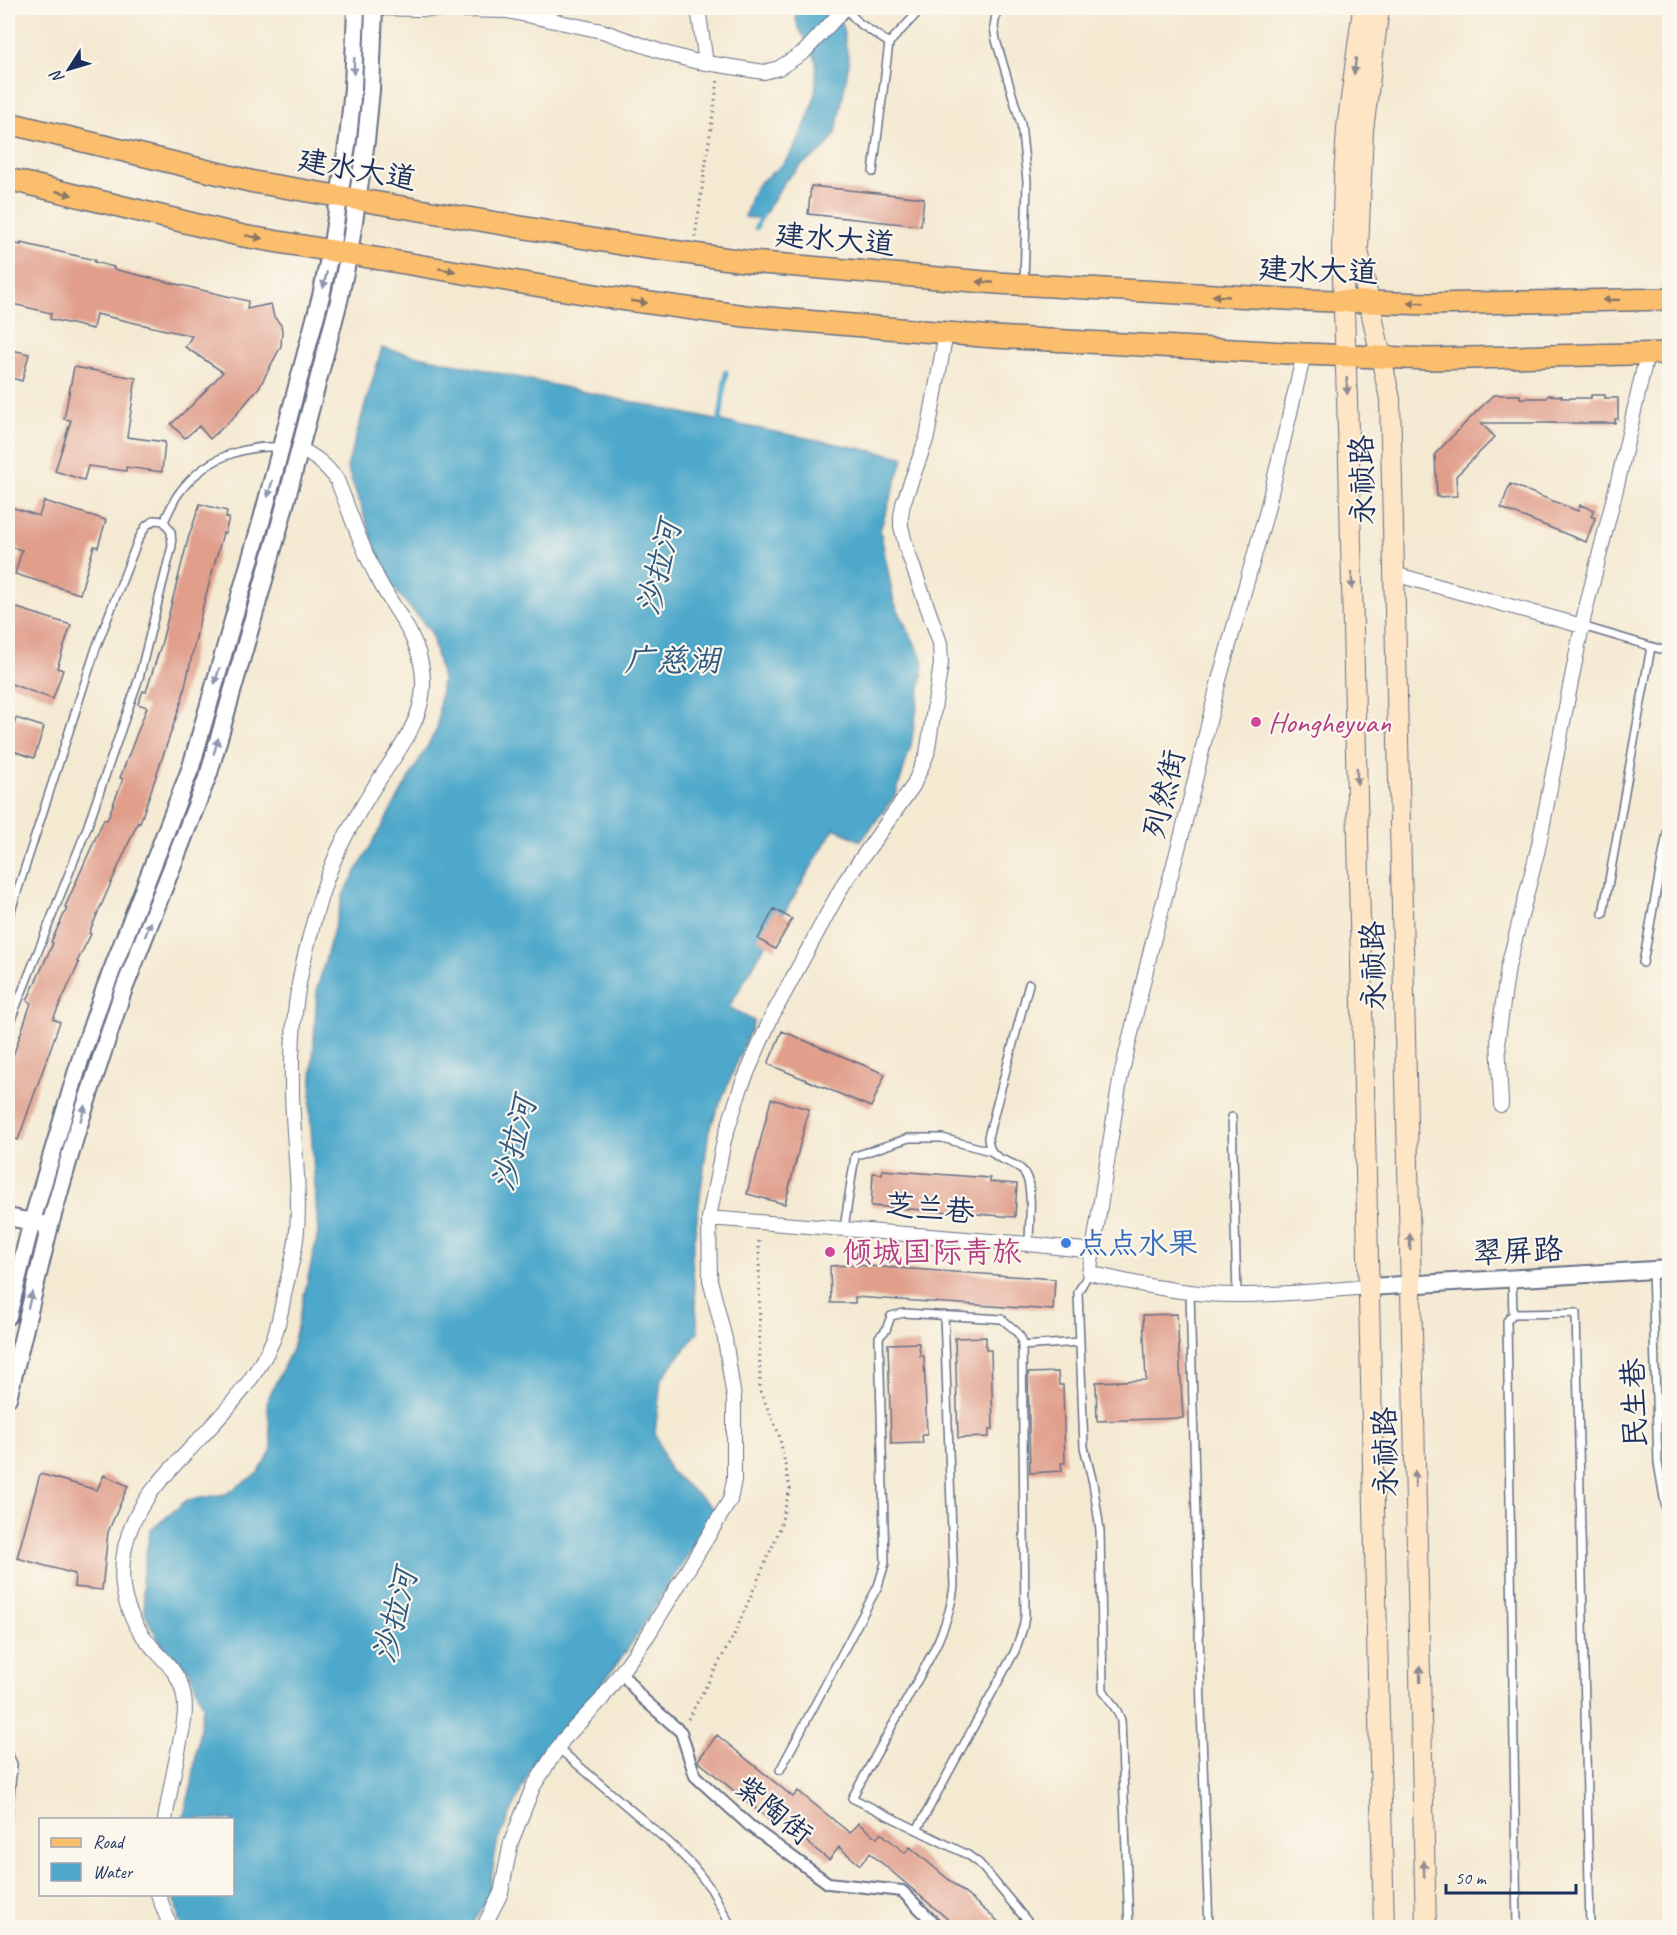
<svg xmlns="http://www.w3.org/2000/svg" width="1677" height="1935" font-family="Caveat,'LXGW WenKai TC',sans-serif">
<rect width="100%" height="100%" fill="#fbf7ec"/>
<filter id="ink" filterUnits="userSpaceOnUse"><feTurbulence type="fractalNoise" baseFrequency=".0167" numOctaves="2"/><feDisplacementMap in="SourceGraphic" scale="12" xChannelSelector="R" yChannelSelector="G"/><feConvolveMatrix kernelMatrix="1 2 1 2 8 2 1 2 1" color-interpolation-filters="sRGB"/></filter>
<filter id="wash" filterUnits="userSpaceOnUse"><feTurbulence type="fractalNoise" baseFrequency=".008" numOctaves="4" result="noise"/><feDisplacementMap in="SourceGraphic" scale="24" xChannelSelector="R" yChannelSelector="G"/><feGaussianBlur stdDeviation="1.35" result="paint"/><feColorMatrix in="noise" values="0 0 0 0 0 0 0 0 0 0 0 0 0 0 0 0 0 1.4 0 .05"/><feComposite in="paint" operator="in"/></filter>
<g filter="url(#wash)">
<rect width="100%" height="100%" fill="#f4e9d1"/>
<!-- water -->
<path fill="#4da8cb" stroke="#346c94" stroke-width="1.5" d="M795,8H839L849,62L836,133L823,151L801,165L784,182L762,219L745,217C748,208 750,198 754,190C760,179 772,174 781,166C794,154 812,112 815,95C816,84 818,68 815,58C809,38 794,31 795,8Z
M382,348L720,421L904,457L880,530L894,602L924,662L911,745L896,794L861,841L834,828L729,1007L754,1021L709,1130L692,1257L698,1332L661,1379L655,1433L669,1470L716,1511L629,1647L579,1715L534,1761L497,1844L488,1897L470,1927H182L179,1921L174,1895L232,1894V1820L183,1819L192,1784L203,1706L190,1672L160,1642L145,1615L142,1579L150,1531L187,1500L226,1494L259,1472L272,1449L267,1401L292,1349L318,1233L310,1112L317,989L344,893L437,729L442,679L431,632L387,580L347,467Z"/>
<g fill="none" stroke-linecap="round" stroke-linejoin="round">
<!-- stream -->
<path stroke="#4da8cb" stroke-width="5" d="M756,228L762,213
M719,428L726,372"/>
</g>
<g id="blocks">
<!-- building -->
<path fill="#e09e8b" d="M811,186L924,198L921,226L808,214Z
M8,242L21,245V243L95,260L94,262L114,267L113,269L248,301L247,309L271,304L274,317L281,325L282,331L281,346L260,386L235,416L210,439L199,426L185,438L171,424L193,404L223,372L185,347L192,336L96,314L93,329L50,319L51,313L8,303Z
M8,349L29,354L22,381L8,377Z
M74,367L136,378L127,437L165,442L162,472L126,467V471L88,466L84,480L55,471L71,420L64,419Z
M1493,395H1520V398H1547L1548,395L1562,396V398H1591V395H1605V398H1618V419H1615V423H1481L1495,437L1456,476L1457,496L1437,497L1435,454Z
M1510,484L1578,511L1580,505L1594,510L1591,516L1595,518L1586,542L1501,508Z
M44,501L106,520L98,547L94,546L80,594L15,574L22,550L8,546V506L39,516Z
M200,504L227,511L226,518H229L225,533H223L203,606L182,700L140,823L138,822L89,933L91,934L77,962L79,963L53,1019L60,1022L18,1140L8,1136V1071L31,1003L27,1001L53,943L51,942L67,908L65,907L104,819L107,820L123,779L120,778L147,707L138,704L143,691L146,692L161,645L188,539Z
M8,605L71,625L57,668L63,670L53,699L8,683Z
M16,718L44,727L34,758L8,749Z
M774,909L792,919L775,949L758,939Z
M782,1031L885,1074L871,1107L768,1064Z
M771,1099L809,1109L785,1204L747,1194Z
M882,1170L990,1178V1182L1017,1184L1015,1217L871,1206L873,1173L882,1174Z
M854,1265L1055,1279L1053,1310L855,1297V1303H831L830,1266Z
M1177,1314L1183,1418L1097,1421L1096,1382L1146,1380L1143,1315Z
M986,1337V1350H991L993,1429H989V1437L958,1438L955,1338Z
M919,1343L920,1356H924L927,1435H922L923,1443L891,1444L888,1344Z
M1058,1372L1059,1385H1063L1065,1463H1061L1062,1471L1030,1473L1028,1373Z
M40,1474L97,1490L104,1475L128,1486L108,1532L102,1590L74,1587L75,1574L17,1558Z
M717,1735L793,1797L798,1791L850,1833L858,1823L877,1838L881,1833L905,1853L910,1847L1006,1928H958L870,1853L860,1865L839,1847L829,1860L776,1817L772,1822L699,1762L698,1760Z"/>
</g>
</g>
<g filter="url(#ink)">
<use href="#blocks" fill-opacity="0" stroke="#677086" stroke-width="1.5"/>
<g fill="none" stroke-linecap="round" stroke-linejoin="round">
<defs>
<path id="service" d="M548,8L555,21
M845,8L859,23L889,43
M997,8L994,27L996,40L1021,124L1027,181L1024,282
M873,172L889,43L922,8
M164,521C169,512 173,501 179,493C204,459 241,445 281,447
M1582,626L1670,652
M1603,914L1651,647
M8,920L96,648L138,540L146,526L154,520L164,521L171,532L172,546L139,678L87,828L8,1027
M1643,963L1670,817
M1029,984L988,1137C989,1168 1018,1155 1027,1178C1033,1195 1029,1225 1029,1244
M1232,1117L1237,1295
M844,1228L855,1156L909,1138H942L990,1151
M1652,1270L1658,1463L1670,1533
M1089,1273L1078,1292L1084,1447L1093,1483L1100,1530L1103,1690L1117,1711L1121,1720L1129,1928
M1512,1279L1513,1314L1507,1321L1517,1928
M1190,1292L1201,1707L1209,1928
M1513,1314L1576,1313L1590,1928
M944,1315L954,1586C949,1630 926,1664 906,1701C888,1733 870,1766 852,1798L968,1855L979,1863L1033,1928
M1022,1346L1080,1342
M558,1748L671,1844L693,1866L711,1889L732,1928
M8,1753L13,1764L8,1816
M780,1770L878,1586L885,1563L879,1337L886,1330L891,1316L904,1313L1002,1319L1016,1331L1021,1338L1022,1346L1025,1616L1023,1628L1015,1651L917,1830
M1670,1848V1863"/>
<path id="pedestrian" d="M621,1672L642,1698L681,1732L695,1776L750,1826L828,1883L902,1891L939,1928"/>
<path id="minor" d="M374,8L507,11L602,31L668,54L694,61L764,72L779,68L804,52L845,8
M698,8L706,63
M1394,574L1582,626
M1501,1105L1498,1038L1508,967L1538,849L1584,616L1619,477L1647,354
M709,1218L1029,1244L1093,1251L1089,1273C1136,1284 1183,1294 1231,1295C1275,1296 1325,1290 1369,1287
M1093,1251L1120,1080L1151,949L1182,834L1219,680L1266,514L1304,354
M165,1820C169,1795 174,1771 179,1747C182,1731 187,1714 184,1697C181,1676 167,1663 153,1648C126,1618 117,1587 125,1547C134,1506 161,1479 189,1450C220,1417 255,1382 273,1340C279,1324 282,1307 285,1290C289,1273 294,1256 296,1240C302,1189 292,1137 292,1086C291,1040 295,992 307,947C317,908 326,873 345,837C353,822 362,807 371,792C390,761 421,727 423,688C425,640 395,614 376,575C360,545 350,511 337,480C326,465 316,457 300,449
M158,1894L171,1928
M483,1928L501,1893L511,1842L533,1787L563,1740L601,1700L648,1635L730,1500L734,1480V1398L725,1339L710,1280L709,1218L724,1140L741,1087L771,1018L844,883L913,786L927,754L941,664L940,643L906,547L901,526V516L903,504L927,437L946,333"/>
<path id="tertiary" d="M8,1217L42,1224
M1369,1287L1670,1269
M8,1316L32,1221L81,1057L105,988L191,767L262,519L321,296L332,244L348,139L353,88L356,8
M8,1398L50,1225L77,1131L122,994L209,773L280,524L339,301L350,248L366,141L371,90L374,8"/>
<path id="secondary" d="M1363,8L1347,128L1344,178L1342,250L1349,460L1384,1928
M1379,8L1363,130L1358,250L1390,399L1426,1928"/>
<path id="primary" d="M8,123L254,182L621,244L751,262L997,283L1305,300L1429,304L1670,299
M8,179L243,236L613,298L745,316L994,337L1304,354L1429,359L1670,353"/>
</defs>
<!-- service casing -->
<use href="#service" stroke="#677086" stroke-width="10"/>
<!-- pedestrian casing -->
<use href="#pedestrian" stroke="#677086" stroke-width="14"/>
<!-- minor casing -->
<use href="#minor" stroke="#677086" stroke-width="16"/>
<!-- tertiary casing -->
<use href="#tertiary" stroke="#677086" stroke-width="20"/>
<!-- secondary casing -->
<use href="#secondary" stroke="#677086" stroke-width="22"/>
<!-- primary casing -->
<use href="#primary" stroke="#677086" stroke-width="24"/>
<!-- path -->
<path stroke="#677086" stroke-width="3" stroke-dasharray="1.5 4.5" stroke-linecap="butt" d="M695,237L718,80
M688,1719L734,1635L779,1531L790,1489L779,1434L760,1391L759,1238"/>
<!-- service -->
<use href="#service" stroke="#fff" stroke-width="7"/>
<!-- pedestrian -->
<use href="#pedestrian" stroke="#fff" stroke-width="10"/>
<!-- minor -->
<use href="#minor" stroke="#fff" stroke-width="14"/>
<!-- tertiary -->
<use href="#tertiary" stroke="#fff" stroke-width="16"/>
<!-- secondary -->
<use href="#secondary" stroke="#fde5c5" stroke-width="20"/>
<!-- primary -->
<use href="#primary" stroke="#fabe6d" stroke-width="21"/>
</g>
<!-- one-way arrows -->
<defs><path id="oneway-solid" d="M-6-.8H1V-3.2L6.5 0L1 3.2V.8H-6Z" transform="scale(1.5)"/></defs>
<g fill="#8d97ae">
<use href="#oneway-solid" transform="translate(354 66) rotate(93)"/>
<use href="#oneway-solid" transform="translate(325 280) rotate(102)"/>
<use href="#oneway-solid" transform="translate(270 489) rotate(105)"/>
<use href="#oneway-solid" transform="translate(217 676) rotate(106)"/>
<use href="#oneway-solid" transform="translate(216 746) rotate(-74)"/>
<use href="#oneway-solid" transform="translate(148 929) rotate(-69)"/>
<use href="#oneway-solid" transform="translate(83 1113) rotate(-72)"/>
<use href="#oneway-solid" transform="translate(30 1300) rotate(-76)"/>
</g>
<g fill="#8c8a92">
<use href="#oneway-solid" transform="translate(1355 66) rotate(97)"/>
<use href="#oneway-solid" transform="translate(1347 386) rotate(88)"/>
<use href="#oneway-solid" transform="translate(1352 581) rotate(89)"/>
<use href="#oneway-solid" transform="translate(1357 776) rotate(89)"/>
<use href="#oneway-solid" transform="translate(1410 1242) rotate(-91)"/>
<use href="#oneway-solid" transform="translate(1415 1479) rotate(-91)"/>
<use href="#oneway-solid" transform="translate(1420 1674) rotate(-91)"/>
<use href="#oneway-solid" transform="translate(1424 1869) rotate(-91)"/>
</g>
<g fill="#8a7666">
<use href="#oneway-solid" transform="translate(64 193) rotate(13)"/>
<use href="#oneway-solid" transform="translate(254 237) rotate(10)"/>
<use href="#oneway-solid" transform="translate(447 270) rotate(10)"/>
<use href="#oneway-solid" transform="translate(985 282) rotate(-175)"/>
<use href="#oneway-solid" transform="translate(1221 296) rotate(-177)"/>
<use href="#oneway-solid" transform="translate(1611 300) rotate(179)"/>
<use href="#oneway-solid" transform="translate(639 302) rotate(8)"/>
<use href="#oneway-solid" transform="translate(1416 303) rotate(-178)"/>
</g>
</g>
<!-- markers -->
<g fill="#d1479c" stroke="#fbf7ec" stroke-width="2">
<circle cx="1256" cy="722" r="6"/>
<circle cx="830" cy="1252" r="6"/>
</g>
<circle fill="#3f7fe0" stroke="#fbf7ec" stroke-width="2" cx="1066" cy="1243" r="6"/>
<g text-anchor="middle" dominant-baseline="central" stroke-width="4.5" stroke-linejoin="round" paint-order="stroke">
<!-- street labels -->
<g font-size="30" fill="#1b2f5e" stroke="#fbf7ec">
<text transform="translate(357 169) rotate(10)">建水大道</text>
<text transform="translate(835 239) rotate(5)">建水大道</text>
<text transform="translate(1318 270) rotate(2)">建水大道</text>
<text transform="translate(1362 480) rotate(-91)">永祯路</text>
<text transform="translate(1164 794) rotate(-76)">列然街</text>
<text transform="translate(1373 966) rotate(-91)">永祯路</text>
<text transform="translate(930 1208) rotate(5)">芝兰巷</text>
<text transform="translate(1518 1251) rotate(-3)">翠屏路</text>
<text transform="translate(1634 1403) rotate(-92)">民生巷</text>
<text transform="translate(1385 1452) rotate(-91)">永祯路</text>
<text transform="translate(774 1810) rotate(39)">紫陶街</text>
</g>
<!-- hotel labels -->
<g font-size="30" fill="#b23c85" stroke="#fbf7ec" text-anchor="start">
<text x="1268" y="722">Hongheyuan</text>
<text x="842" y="1252">倾城国际青旅</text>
</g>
<!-- shop labels -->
<g font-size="30" fill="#366cbe" stroke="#fbf7ec" text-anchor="start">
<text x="1078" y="1243">点点水果</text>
</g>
<!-- water labels -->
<g font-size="32" font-style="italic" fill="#2c5984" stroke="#fbf7ec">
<text transform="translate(659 568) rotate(-76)">沙拉河</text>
<text x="672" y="660">广慈湖</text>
<text transform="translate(514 1144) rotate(-76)">沙拉河</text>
<text transform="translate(395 1616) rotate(-76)">沙拉河</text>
</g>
</g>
<!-- margin -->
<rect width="1677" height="1935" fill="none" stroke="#fbf7ec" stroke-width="30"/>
<!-- legend -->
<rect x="39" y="1818" width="195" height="78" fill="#fbf7ec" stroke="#a1a7b3" stroke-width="1.5"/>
<rect x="51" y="1838" width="30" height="9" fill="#fabe6d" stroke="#a1a7b3" stroke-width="1.5"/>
<text x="93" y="1848" font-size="18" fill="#1b2f5e">Road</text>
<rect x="51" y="1863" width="30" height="18" fill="#4da8cb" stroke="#a1a7b3" stroke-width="1.5"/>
<text x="93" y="1878" font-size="18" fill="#1b2f5e">Water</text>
<!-- north arrow -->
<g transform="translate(69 69) rotate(233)" stroke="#fbf7ec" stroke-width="4.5" paint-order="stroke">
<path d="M0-4.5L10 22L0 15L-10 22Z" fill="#1b2f5e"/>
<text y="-9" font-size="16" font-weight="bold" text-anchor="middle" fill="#1b2f5e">N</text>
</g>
<!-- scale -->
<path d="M1446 1884v9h130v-9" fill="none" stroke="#1b2f5e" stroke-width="3"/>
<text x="1455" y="1884" font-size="18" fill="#1b2f5e" stroke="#fbf7ec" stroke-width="4.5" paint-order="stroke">50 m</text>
</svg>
